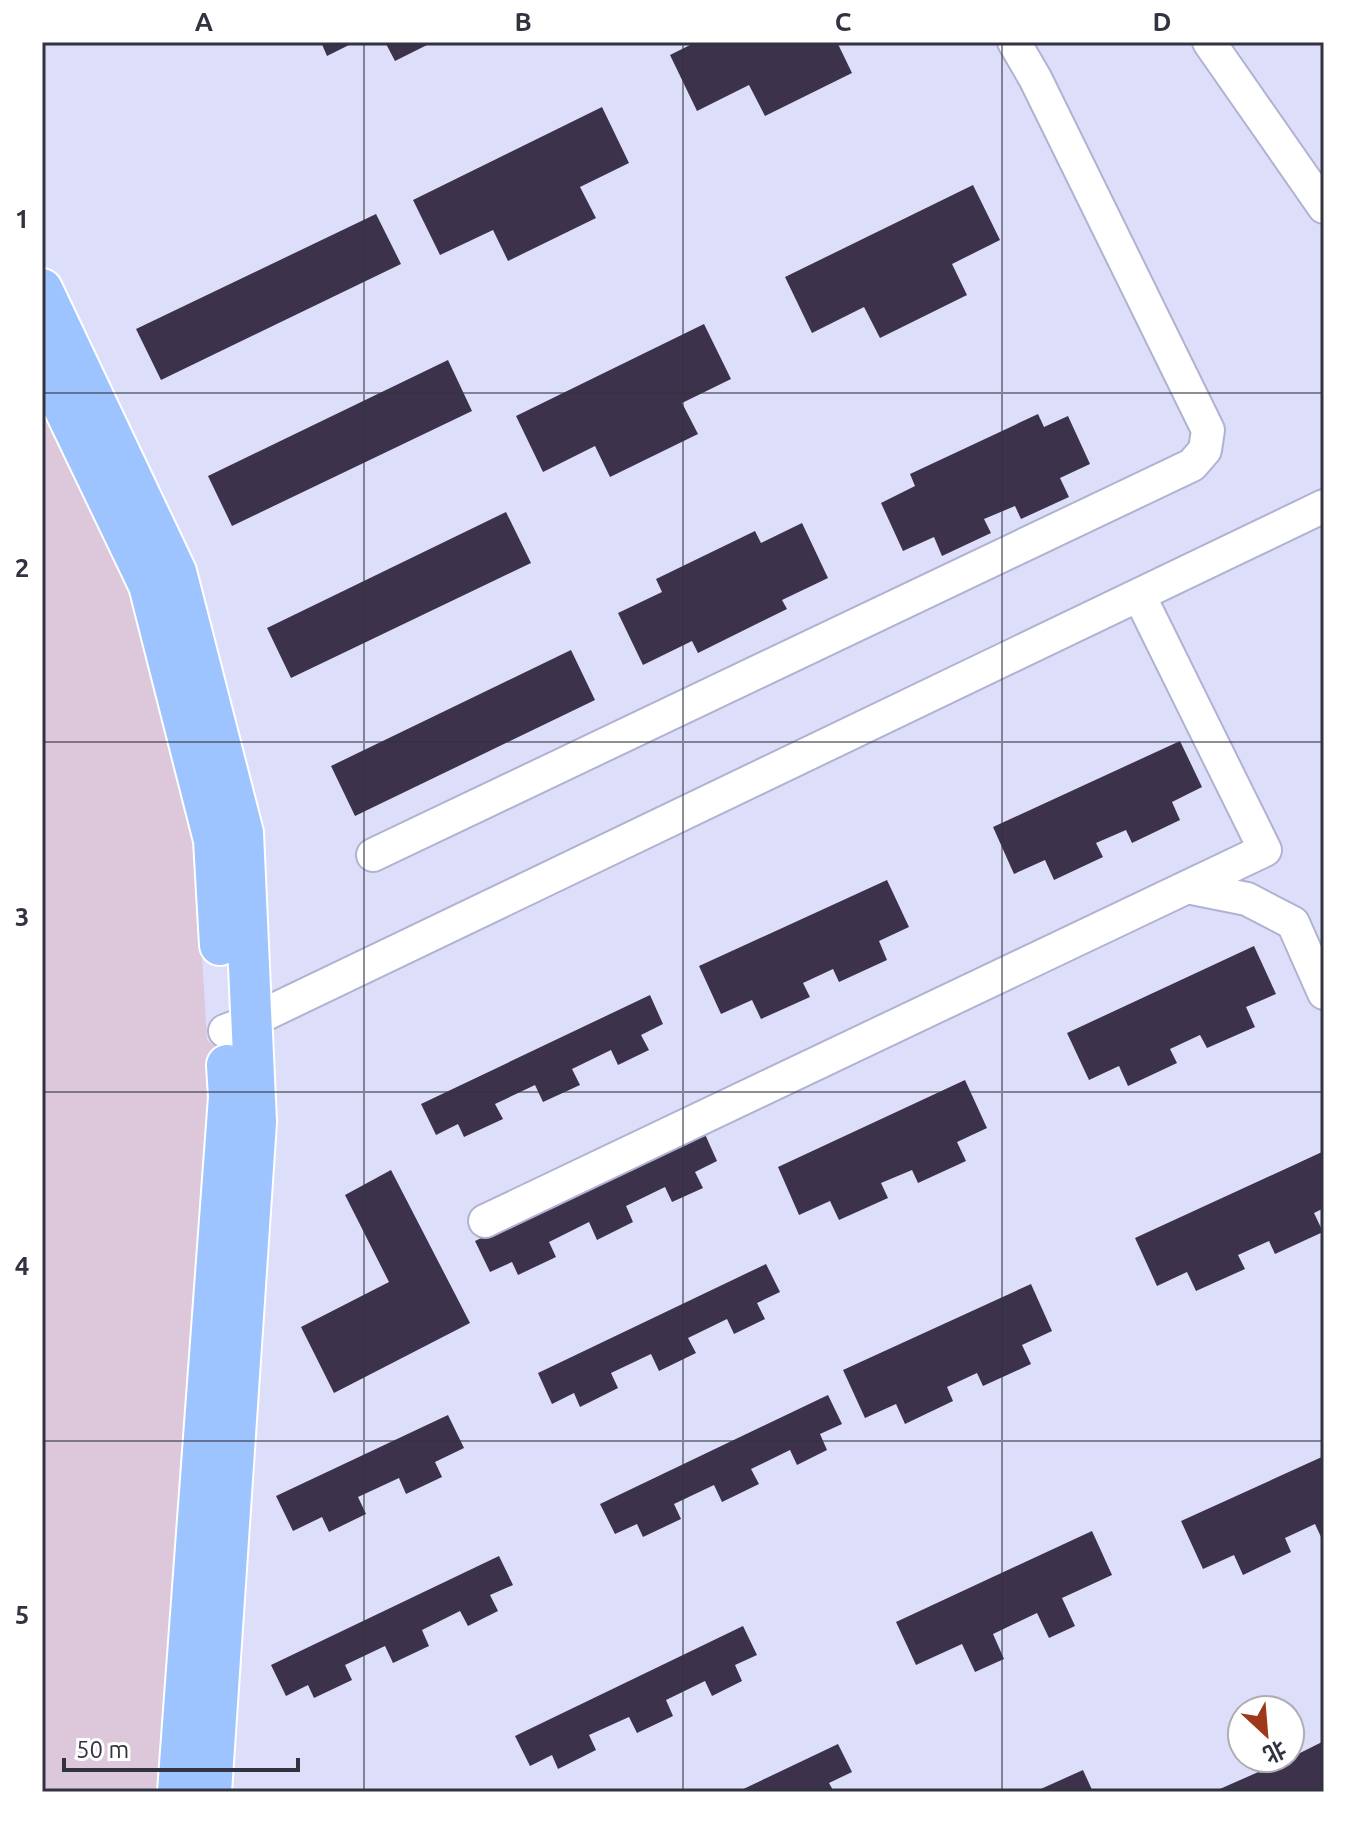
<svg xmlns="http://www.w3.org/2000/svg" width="1366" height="1834" font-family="Ubuntu,'Noto Sans SC',sans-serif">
<rect width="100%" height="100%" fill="#dddffa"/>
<!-- green -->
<path fill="#dcc7db" d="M42,328L161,580L195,836L207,1040L240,1067L198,1792H42Z"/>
<!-- building -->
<path fill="#3d324b" d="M321,42H355L327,56Z
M385,42H433L395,61Z
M696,42H837L852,73L765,116L749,85L697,111L670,55Z
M602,107L629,163L580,187L596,218L508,261L493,230L440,255L413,200Z
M973,185L1000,240L952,264L967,295L880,338L864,307L812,333L785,277Z
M376,214L401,264L161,380L136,329Z
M704,324L731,379L682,403L698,434L610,477L595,446L543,472L516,416Z
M448,360L472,411L232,526L208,476Z
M1038,414L1044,427L1068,416L1090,464L1060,478L1069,497L1021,519L1015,506L984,519L991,533L942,556L934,537L903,551L881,503L915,486L910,474Z
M506,512L531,563L291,678L267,628Z
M802,523L828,578L782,600L787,609L698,653L692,641L643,665L618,613L662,592L656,579L755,531L761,543Z
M571,650L595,700L355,816L331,766Z
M1180,741L1202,787L1172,802L1180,820L1132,843L1126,830L1096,843L1103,857L1054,880L1045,860L1014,874L993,827Z
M887,880L909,927L879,941L887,960L839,982L833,969L803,983L810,997L761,1019L752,1000L721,1014L699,966Z
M1254,946L1276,994L1246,1007L1255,1027L1207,1048L1200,1035L1170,1049L1177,1063L1128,1086L1119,1066L1089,1080L1067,1033Z
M650,995L663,1024L641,1035L649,1050L618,1065L611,1050L572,1069L580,1085L543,1102L535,1085L495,1104L503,1119L464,1137L458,1124L436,1135L421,1104Z
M965,1080L987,1128L957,1142L966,1161L918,1183L912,1170L881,1183L888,1198L839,1220L830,1201L799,1215L778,1167Z
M704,1132L717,1161L695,1172L703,1188L672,1202L665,1187L626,1206L633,1222L597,1240L589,1222L549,1242L556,1257L518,1275L512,1262L490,1272L475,1241Z
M1322,1152L1324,1208L1314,1213L1323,1232L1275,1254L1269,1241L1238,1255L1245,1269L1196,1291L1187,1272L1157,1286L1135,1238Z
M391,1170L470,1323L334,1393L301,1327L389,1282L345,1195Z
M766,1264L780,1292L757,1303L765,1319L734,1334L727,1319L688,1338L696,1353L659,1371L651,1354L611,1373L618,1388L580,1407L574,1393L552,1404L538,1373Z
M1031,1284L1052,1331L1022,1345L1031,1364L983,1386L977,1373L947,1387L953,1401L905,1424L896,1404L865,1418L843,1370Z
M828,1395L842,1424L820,1434L827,1450L797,1465L790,1450L751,1469L759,1484L722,1502L714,1485L674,1504L681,1519L643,1537L637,1524L615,1534L600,1504Z
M448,1415L464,1448L435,1462L442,1477L406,1494L399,1478L358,1497L366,1514L329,1532L322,1517L293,1531L276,1496Z
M1324,1456V1536L1321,1537L1315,1524L1285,1538L1291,1552L1243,1575L1234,1555L1203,1569L1181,1521Z
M1092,1531L1112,1575L1062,1598L1075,1626L1049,1638L1037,1613L993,1634L1004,1659L975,1672L962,1644L916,1665L896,1622Z
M499,1556L513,1585L490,1595L498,1611L468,1626L460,1611L422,1630L429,1646L393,1663L385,1646L345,1665L352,1680L314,1698L308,1685L286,1696L271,1665Z
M743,1626L757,1655L735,1665L742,1681L712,1696L705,1681L666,1700L673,1716L637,1733L629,1717L589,1735L596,1750L558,1769L552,1755L530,1766L515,1736Z
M1324,1741V1792H1213L1290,1758Z
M838,1744L852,1772L829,1783L834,1792H737Z
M1083,1770L1093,1792H1034Z"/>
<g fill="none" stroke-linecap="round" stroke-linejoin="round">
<defs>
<path id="minor" d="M1209,42L1324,207
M373,855L1192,465L1205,450L1208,430L1035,78L1014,42
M1187,887L1247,899L1293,923L1324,993
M225,1031L251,1021L1324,506
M485,1221L1265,850L1139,595"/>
<path id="major" d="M42,289L176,572L243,833L256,1122L211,1792
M42,362L149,585L214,840L220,945
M178,1792L229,1097L227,1065"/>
</defs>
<!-- minor casing -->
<use href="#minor" stroke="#b0b2d2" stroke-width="36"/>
<!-- major casing -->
<use href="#major" stroke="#fff" stroke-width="44"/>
<!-- minor -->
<use href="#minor" stroke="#fff" stroke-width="32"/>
<!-- major -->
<use href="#major" stroke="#9ec4ff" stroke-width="40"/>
</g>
<!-- grid -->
<path fill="none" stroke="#323340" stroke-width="2" stroke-opacity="0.55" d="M364,42V1792M683,42V1792M1002,42V1792M42,393H1324M42,742H1324M42,1092H1324M42,1441H1324"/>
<!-- border -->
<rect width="1366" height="1834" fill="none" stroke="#ffffff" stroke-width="88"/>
<!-- north arrow -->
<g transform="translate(1266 1734) rotate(154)"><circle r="38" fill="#ffffff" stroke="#adadb3" stroke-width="2"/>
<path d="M0-6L14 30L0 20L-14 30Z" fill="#9f371a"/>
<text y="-12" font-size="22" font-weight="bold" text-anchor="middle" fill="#323340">北</text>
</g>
<!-- scale -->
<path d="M64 1758v12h234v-12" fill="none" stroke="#323340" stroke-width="4"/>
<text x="76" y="1758" font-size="24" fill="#323340" stroke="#ffffff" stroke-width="6" paint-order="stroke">50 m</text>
<rect x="44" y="44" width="1278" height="1746" fill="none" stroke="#323340" stroke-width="3"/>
<g font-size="26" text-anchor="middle" font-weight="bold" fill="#323340">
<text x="204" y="31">A</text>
<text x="523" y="31">B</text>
<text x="843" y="31">C</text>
<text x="1162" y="31">D</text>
<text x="22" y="228">1</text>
<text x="22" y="577">2</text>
<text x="22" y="926">3</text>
<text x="22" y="1275">4</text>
<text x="22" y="1624">5</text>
</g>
</svg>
